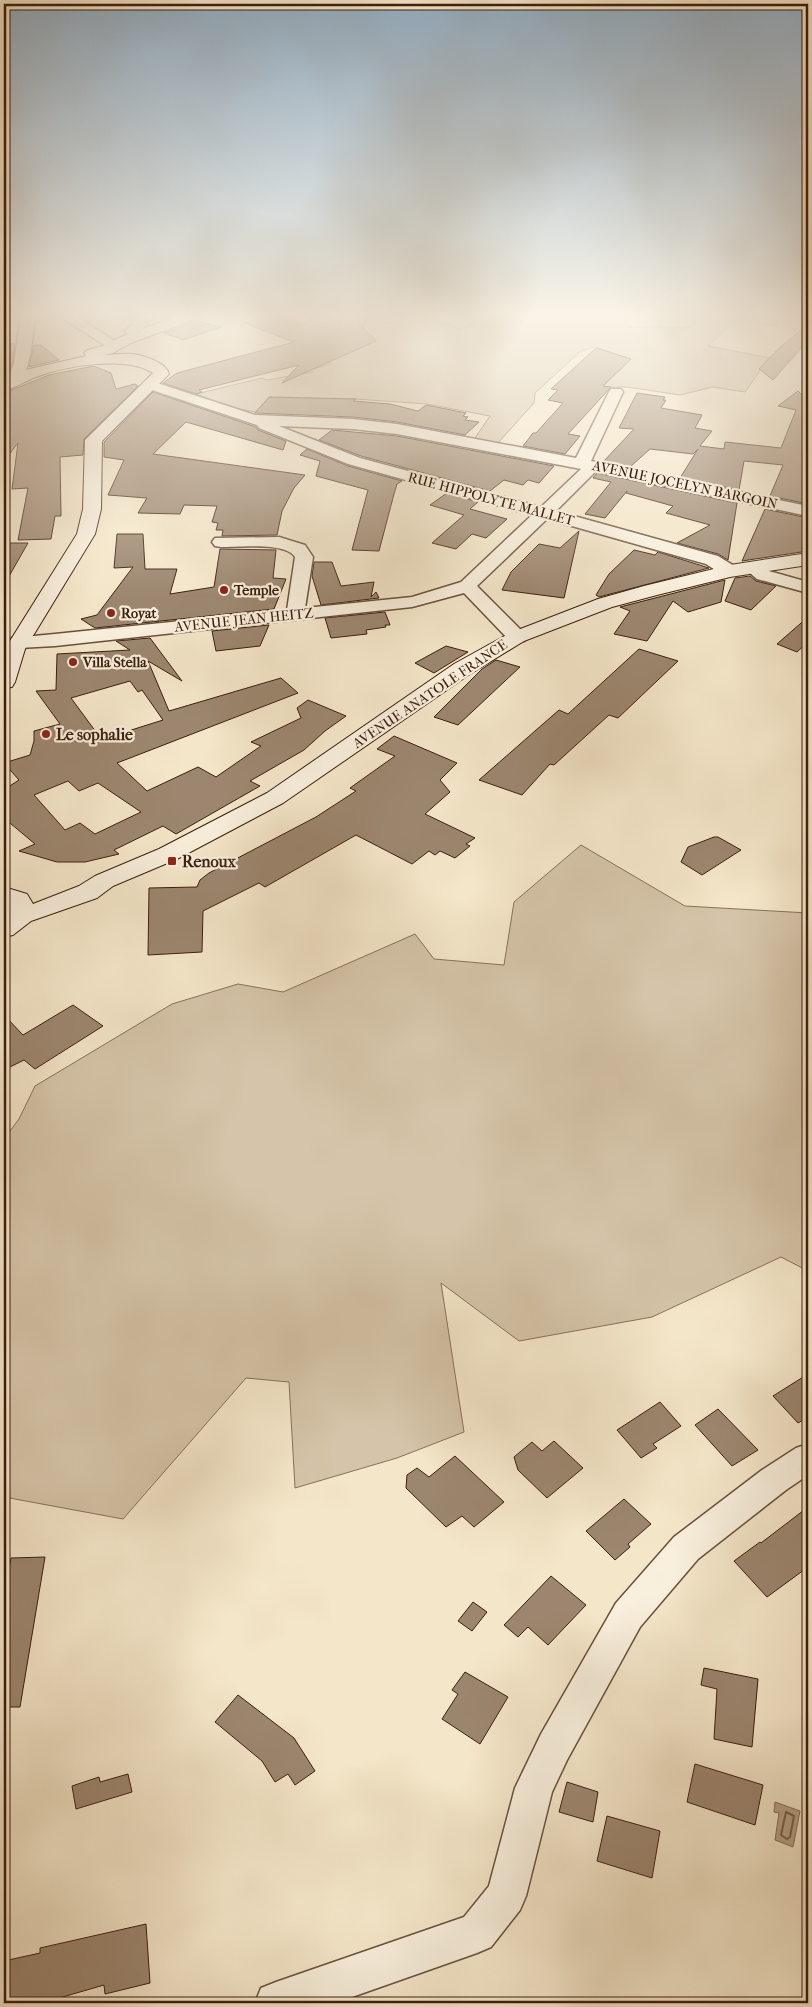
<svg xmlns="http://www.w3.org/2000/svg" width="812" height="2007" font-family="'IM FELL French Canon',serif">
<rect width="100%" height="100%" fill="#f4e6c9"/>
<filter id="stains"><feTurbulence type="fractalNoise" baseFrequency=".004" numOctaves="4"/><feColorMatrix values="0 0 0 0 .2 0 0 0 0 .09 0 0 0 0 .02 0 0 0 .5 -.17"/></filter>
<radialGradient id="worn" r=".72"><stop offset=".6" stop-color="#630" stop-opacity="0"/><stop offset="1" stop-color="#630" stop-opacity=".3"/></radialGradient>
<!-- green -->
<path fill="#d5c4a9" stroke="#88715b" d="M386,315H420L460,329L493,315H624L628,327H691L698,315H779L777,326L736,319L708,346L769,358L745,392L713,387L680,395L627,387H602L631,359L595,347L581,351L535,393L534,403L496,445L473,441L490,416L427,404L355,399L265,402L256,412L229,407L196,394L262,378L267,380L313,372L310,370L330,364V361L371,343L374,338L370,335L358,332L364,324Z
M581,845L685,906L808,913V1271L781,1257L652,1317L519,1341L441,1283L464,1432L397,1458L295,1488L289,1382L246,1378L123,1519L4,1497V1139L19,1119L35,1086L172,1004L238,984L283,992L415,934L434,959L504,965L514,902Z"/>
<!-- water -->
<path fill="#b5a289" stroke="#856d57" d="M775,1802L800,1811L793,1847L775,1840L779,1813L774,1812Z"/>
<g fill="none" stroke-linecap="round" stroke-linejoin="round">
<!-- shore -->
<path stroke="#78604b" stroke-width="2" d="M786,1812L794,1816L790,1837L787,1839L781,1835Z"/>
</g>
<!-- building -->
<path fill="#9c866f" stroke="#3c1e0d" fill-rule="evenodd" d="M267,315H277L304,325L312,315H370L362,326L376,341L282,383L299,365L199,390L202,392L196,394L163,383L177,373L294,342L244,323Z
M196,321L221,327L183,340L164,333Z
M808,324V340L773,380L759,369L779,348Z
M4,343L15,344L12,364L7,376L4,378Z
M34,345H41L59,360L29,367Z
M596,348L631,359L603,386L611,387L568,434L580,436L565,454L523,446L533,433H536L563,403L548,400L558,390L551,389Z
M94,366L111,373L116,389L135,384L138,386L84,439L83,455L60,457L61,516H55L51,539L18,540L28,488L12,489L18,443L4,461V393L49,375Z
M807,383L808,504L770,496L783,465L744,461L739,490L680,478L698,449L693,454L650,449L630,467L603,462L634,429L619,428L637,393L665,397L663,400H666L661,408L702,415L695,428L712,431L700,446L724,449L725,442L781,448L796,410L778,406L798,391L802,395Z
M153,392L256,427L258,430L286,441L283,450L186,422L153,454L305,475L294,488L282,511L277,535L222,536L223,530H216L218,523L212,522L217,506L184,505L180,514L138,513L147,498L108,495L124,460L104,457V442Z
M269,397L356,399L354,401L390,404L418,411L426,405L466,413L463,416L468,417L465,420L479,422L465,435L397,422L353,417L255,413Z
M332,430L397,436L554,466L539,483L528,480L523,485L504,480L490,491L361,456L319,440Z
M307,449L348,466L402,481L397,484L394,494L379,551L352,550L368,490L316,476L320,461L300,455Z
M597,473L737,503L728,560L718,554L677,543L710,525L666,513L673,506L626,493L627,491L605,518L585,514L611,482L593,478Z
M447,493L478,502L470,509L507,519L486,538L472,534L456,549L432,543L464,515L430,505Z
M765,509L808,518V551L742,561Z
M579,531L564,598L502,590L511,572L539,544L560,548Z
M117,534H143L145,569H177L170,594L214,587L220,549L276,550L273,578L286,579L274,609L95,628L81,619L97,615L133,567L114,568Z
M4,543H28L4,585Z
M634,550L655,555L658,552L709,568L599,597L596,595L609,574Z
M314,562H332L341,586L374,582L371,597L376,592L379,598L321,605L312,576Z
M750,576L756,581L776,586L751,610L725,601L735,578Z
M725,580L721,602L688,612L673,601L647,641L614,634L630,611L620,607Z
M385,612L390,625H385L386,627L366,630L367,634L331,638L325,618Z
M808,617V642L797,652L777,644Z
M269,625L260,646L216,651L212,631Z
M150,638L182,681L148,661L169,711L281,678L298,693L117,763L147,791L198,767L216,777L261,746L251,742L301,718L297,708L308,700L346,716L325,731L304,750L250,781L260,786L176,834L163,826L114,850L119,854L85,862H57L19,851L35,844L4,818L5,789L19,780L4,763L30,755L34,741V731L60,724L36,691L56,690L57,654L130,650L116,641ZM130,681L138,692L142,690L163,720L106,738L100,731L96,732L71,698ZM68,781L79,791L98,783L141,812L95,834L80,823L65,830L34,795Z
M446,646L468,652L434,673L415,663Z
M639,649L678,661L618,718L609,715L554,765L550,764L522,795L479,780L559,710L568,714Z
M496,660L520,667L458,725L434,717L482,669Z
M394,736L457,763L440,780L450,792L425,814L475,838L466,844L470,846L455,858L440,851L435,855L429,851L412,864L356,835L265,887L259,883L203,911L202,952L148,955L149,888L197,887L200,880L209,873L316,817L356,791L350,788L395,756L377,749Z
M714,837H718L741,850L702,875L681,862L688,847Z
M73,1005L103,1026L35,1069L24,1060L4,1070V1015L23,1035Z
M808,1374V1417L798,1423L773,1396Z
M660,1402L681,1426L653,1444L657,1448L641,1458L617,1430Z
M718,1409L758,1450L732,1466L695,1425Z
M554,1441L583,1468L547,1498L518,1470L514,1457L532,1442L542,1451Z
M455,1456L504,1502L474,1527L462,1516L446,1527L406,1488L407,1475L417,1468L429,1477Z
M624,1499L651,1524L628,1544L630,1547L615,1560L586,1531Z
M808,1507V1567L767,1597L734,1561L760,1542L761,1543Z
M45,1557L20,1707H4V1595L11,1558Z
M551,1576L586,1605L548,1645L528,1627L518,1637L504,1625Z
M473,1602L487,1612L472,1631L458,1621Z
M704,1668L758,1679L752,1747L714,1739L717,1689L701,1685Z
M465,1672L508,1697L480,1744L442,1719L458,1694L452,1690Z
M238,1695L294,1738L315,1771L295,1785L288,1774L275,1782L262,1761L215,1722Z
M695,1764L763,1785L755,1825L687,1802Z
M128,1774L132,1792L76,1809L72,1786L99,1777L100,1782Z
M567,1782L598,1792L593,1822L559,1812Z
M607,1816L660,1831L652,1878L597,1861Z
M146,1924L150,1983L105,1994L104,1985L42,2003H4V1961L40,1953V1948Z"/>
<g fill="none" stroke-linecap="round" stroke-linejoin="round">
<defs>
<path id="minor" d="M21,315H35C32,337 32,364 20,382H10L8,379L14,364Z
M57,315H74L121,345L119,348H109Z
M141,315H156L139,332L142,336L140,339H130L125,331Z
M151,381L255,415L353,419L397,424L576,458L609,392L611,389H621L623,392L591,461L808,506V516L596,471L556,511L718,556L736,567L739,571L736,575C724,578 716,570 706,564L547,519L477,586L524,633L526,637L524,641L517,643L510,641L464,593L412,607L55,646L19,648L12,646L10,642L12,638L55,634L287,610L295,557C286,542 238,547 221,547L215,546L212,542L215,538L279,537L305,545L313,557L305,608L412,597L461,582L532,515L348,464L259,428L257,425L146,388L144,385L146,382ZM279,426L353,429L397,434L581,469L541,507L360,458Z
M753,563L759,564L769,571L808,582V593L757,579L744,568L747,564Z
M808,1444V1475L786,1490L698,1559L640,1627L567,1760L552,1792L526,1896L520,1910L491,1947L477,1953L335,2003H255L261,1988L276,1982L464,1917L489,1886L515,1788L541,1734L616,1603L674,1537L762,1470L796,1448Z"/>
<path id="secondary" d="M179,315H200L198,318L131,343L113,353L104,355C113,355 123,353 132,354C143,355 167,363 169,374L102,441L101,509L95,534L25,649L15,682L12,687L4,688L5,649L77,534L83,509L85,440L153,373C127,355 64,366 36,377C25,381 15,388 4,391V380L25,370L86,356L84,353L87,350L103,346L121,337Z
M808,553V565L730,577L657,595L612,607L524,641L470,674L283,803L177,859L113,886L97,898L31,921L13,935L4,937V917L8,914L10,909L8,905L4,904V887L27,894L33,904L79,886L95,876L159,849L267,793L454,664L510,633L598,599L644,586L730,565Z"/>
</defs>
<!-- minor casing -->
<use href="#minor" stroke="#6a503c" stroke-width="3"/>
<!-- secondary casing -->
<use href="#secondary" stroke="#3c1e0d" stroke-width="2"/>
<!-- minor -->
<use href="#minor" fill="#f8efdc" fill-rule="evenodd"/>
<!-- secondary -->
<use href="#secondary" fill="#f8efdc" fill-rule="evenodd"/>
</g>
<!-- sky -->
<linearGradient id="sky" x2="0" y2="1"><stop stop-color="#93adc2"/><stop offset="0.53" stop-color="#faf4e7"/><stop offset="1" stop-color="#faf4e7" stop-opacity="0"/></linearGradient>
<rect width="812" height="596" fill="url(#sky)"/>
<!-- markers -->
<g fill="#8f2418" stroke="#f8efdc" stroke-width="2">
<circle cx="224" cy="590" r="5"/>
<circle cx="111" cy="613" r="5"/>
<circle cx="73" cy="662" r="5"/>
<circle cx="46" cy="734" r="5"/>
<rect x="167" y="856" width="10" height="10" rx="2.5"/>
</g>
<g text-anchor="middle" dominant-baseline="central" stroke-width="4.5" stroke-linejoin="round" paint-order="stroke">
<!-- far-street labels -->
<g font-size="14" fill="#3c1e0d" stroke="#f8efdc">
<text transform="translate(685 485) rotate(12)">AVENUE JOCELYN BARGOIN</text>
<text transform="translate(491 499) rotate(15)">RUE HIPPOLYTE MALLET</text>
<text transform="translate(244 620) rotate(-6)">AVENUE JEAN HEITZ</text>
<text transform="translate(430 694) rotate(-34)">AVENUE ANATOLE FRANCE</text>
</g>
<!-- far-poi labels -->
<g font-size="14" font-weight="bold" fill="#3c1e0d" stroke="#f8efdc" text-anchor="start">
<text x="234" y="590">Temple</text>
<text x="121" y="613">Royat</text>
<text x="83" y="662">Villa Stella</text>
</g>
<!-- poi labels -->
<g font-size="16" font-weight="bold" fill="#3c1e0d" stroke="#f8efdc" text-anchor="start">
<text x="56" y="734">Le sophalie</text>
<text x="182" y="861">Renoux</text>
</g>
</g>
<!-- margin -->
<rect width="812" height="2007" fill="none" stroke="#f4e6c9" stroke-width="20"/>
<rect x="5" y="5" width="802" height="1997" fill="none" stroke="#3c1e0d" stroke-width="2.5"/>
<rect x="10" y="10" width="792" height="1987" fill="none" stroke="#3c1e0d"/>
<rect width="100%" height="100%" filter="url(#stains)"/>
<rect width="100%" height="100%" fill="url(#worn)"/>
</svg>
